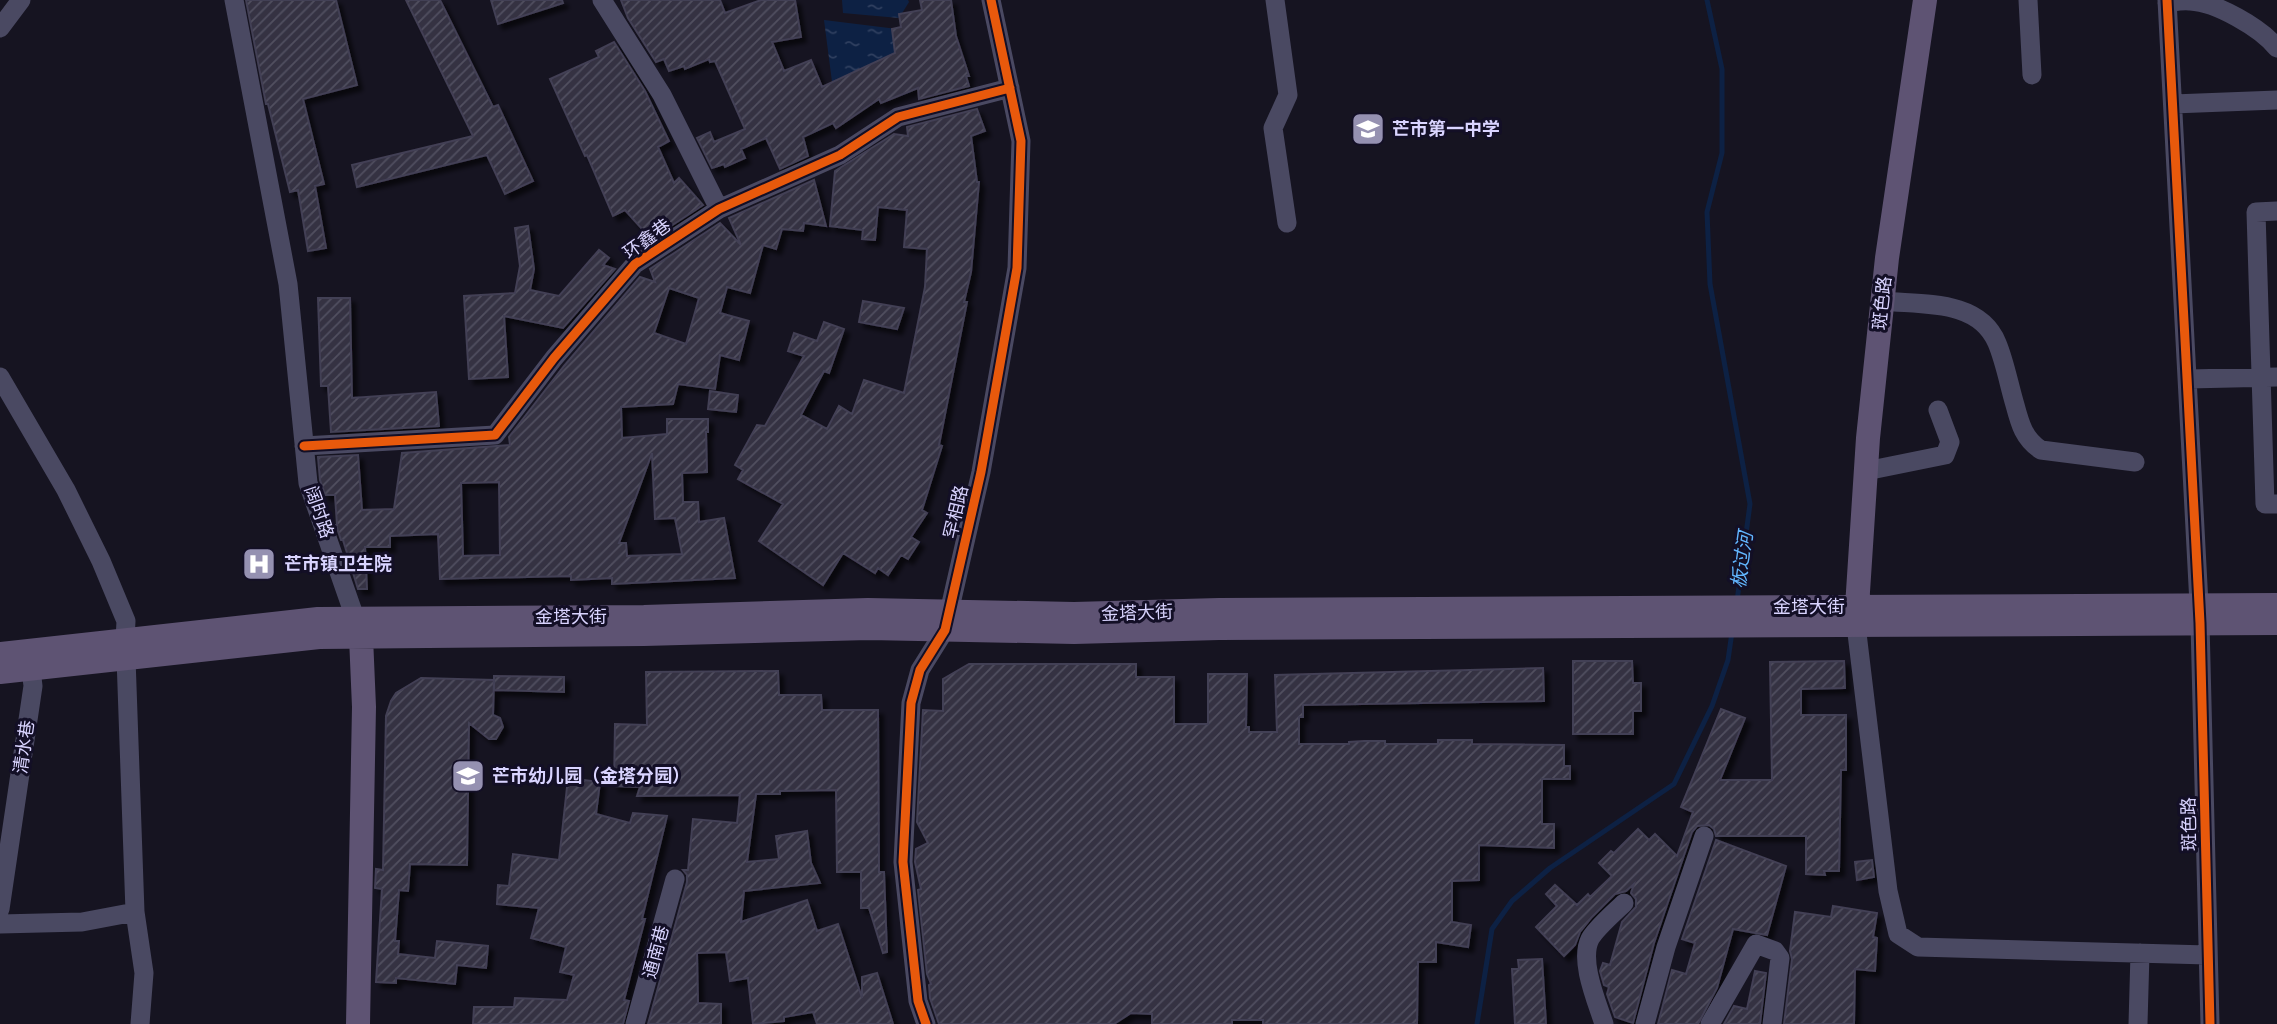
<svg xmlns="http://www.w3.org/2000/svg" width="2277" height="1024" font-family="Montserrat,'Noto Sans SC',sans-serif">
<defs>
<pattern id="water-ripples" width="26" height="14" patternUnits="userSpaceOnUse" patternTransform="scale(1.75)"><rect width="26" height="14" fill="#0d2144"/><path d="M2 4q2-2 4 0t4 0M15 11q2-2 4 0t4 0" fill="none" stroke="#304060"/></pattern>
<pattern id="building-hatch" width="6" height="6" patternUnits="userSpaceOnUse" patternTransform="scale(1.75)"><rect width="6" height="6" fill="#343243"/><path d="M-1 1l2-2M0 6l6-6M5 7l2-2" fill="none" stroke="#514f5f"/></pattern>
<filter id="shadow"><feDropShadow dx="5" dy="5" stdDeviation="2" flood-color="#0009"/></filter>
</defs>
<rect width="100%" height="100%" fill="#161421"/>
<!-- water -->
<path fill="url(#water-ripples)" d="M842,0H908L909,2L899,18L843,13Z
M824,20L905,30L903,57L834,97Z"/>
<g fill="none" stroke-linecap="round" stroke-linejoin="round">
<!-- stream -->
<path stroke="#0d2144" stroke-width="5" d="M1707,0L1722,69V153L1707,212L1710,284L1750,504L1737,601
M1477,1024L1492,929L1512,901L1550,868L1674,784L1712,706L1728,660L1732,632"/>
</g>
<!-- building -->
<path fill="url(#building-hatch)" stroke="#433f54" stroke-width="2" fill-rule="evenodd" filter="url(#shadow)" d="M246,0H336L357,85L303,99L324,184L315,186L326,248L308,251L298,190L290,192L268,104H266Z
M406,0H440L493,107L498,105L533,181L505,194L487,155L357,187L352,165L473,136Z
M491,0H562L563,3L498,24Z
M621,0H720L725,13L761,0H795L801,37L772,42L784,71L811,60L822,87L895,53L892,29L901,27L899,14L922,10L920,0H951L956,36L969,76H966L969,86L919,99L918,88L881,103L879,99L836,128L833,123L803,137L808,156L780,169L766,138L741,149L745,158L725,167L724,164L712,168L697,138L710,132L714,142L745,129L715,61L710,62L709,59L685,69L684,66L669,71L664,59L656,62L628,18Z
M614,42L645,91L669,141L658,147L674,183L679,178L703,205L651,239L625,210L613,216L587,155L585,156L550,79L599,57L596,51Z
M977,109L985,131L971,136L977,182H979L971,272L964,302H967L939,445L942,446L922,510L927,513L911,537L919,542L908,559L901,555L888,575L878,568L875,573L843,553L823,585L759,541L783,504L738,479L743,470L735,465L757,425L765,426L804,356L788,351L794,333L817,341L824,322L844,329L829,373L824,371L801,415L827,429L839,406L852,414L864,380L904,393L925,287L927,249L904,247L907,210L878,207L875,240L862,239L863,230L830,226L835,171L894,134L908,136L907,127Z
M814,180L826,226L804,223L803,231L782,229L776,249L763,245L750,293L727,287L720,313L749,321L739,360L720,355L715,389L678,384L673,404L621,407L622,438L667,434V419H708V432H706L707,472L682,473L683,502H698L699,522L724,518L735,578L612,584V578L571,580V576L440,579L438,534L390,536V547H365L367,589H358L343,540H341L336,525H337L335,495H325L320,480L318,457L358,455L362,510L394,509L402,453L510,445L509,437L564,366L640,277L655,282L650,269L720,223L741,245L729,218ZM669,288L699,298L686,344L654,333ZM652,453L655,519L675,518L682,554L627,556L626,543H619ZM499,482L500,555L463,556L461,483Z
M528,226L534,269L530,290L559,296L599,250L609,258L603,265L615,269L563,328L504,316L508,377L469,379L464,296L515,293L520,266L515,228Z
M318,298H350L352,398L436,392L439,426L331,432L328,386H321Z
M863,301L904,308L897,329L859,322Z
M710,391L738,395L736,412L708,409Z
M1573,661H1632L1633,683H1641V711H1633V734H1573Z
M1844,661L1845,688L1801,689V715H1846V770H1841L1839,871H1824L1825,875L1806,874V836H1716L1714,829L1709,825L1697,826L1692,832L1654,943L1633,1023L1615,1017L1607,994L1609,987L1604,985L1600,971L1603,963L1610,965L1622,922L1636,907V899L1631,893L1634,884L1626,891L1615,894L1592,917L1580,932L1575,945L1564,956L1536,927L1557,906L1546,894L1555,885L1577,905L1588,894L1590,897L1612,876L1599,863L1611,851L1614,853L1638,829L1649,840L1655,834L1677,856L1693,812L1681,807L1721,709L1745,718L1720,780H1772L1770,662Z
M969,664H1136V677H1174V724H1208V674H1247L1246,727H1249V732H1277L1275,675L1543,668L1544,701L1303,705V717H1299V744H1349V742L1364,741H1385V744H1438V740H1472V744L1564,745V766H1570V779H1542V824H1554V848L1479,845V880L1452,881V922L1471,925L1468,947L1436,942V962H1418L1417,1024H1263V1020H1232V1024H1152V1014L1131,1013L1114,1024H939L930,998L929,985L931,984L927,974L918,890L921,889L915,862L916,849L928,843L917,822L923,710L943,711V679Z
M778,671L779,695H821L822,710H878L879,872H884L887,952L883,953L869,908H861V872H837L836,790L780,791V794H756L747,862L779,859L776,836L807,831L811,863L820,883L744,891L741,922L807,900L817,931L838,924L862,998V977L877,973L893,1024H817L813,1012L784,1017V1021L753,1024L748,978L730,981L726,952L697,953L698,1003L721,1004V1024H648L687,882V875L683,870H688L693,819L737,823L740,795L637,796L640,787L614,786L615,724L647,725L646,672Z
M494,676L564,677V692L494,690Z
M421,678L494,680L493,715L500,718L503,727L496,739H489L469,723L467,865L410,864L408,891L399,890L395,941H399L398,954L435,958L437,941L488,946L486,968L457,965L455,984L396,978V983L376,982L382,889L375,888L376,869L383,870L386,716L391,701L396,693Z
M568,778L600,782L596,814L630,823L633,813L667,816L642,919H645L624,1000L629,1001L623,1024H473L474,1007H514L515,998L567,1000L574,975L560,972L566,947L531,938L539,908L497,904L498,885L509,886L513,854L559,860Z
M1716,840L1786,866L1767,935L1733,929L1717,988L1698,1024H1658L1672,970L1686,974L1695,943L1682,939Z
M1872,860L1874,877L1857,880L1855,862Z
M1833,906L1877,913L1873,937L1877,938L1875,971L1855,969L1854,1024H1784L1792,959L1790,951L1795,912L1831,917Z
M1542,959L1546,1024H1515L1512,969H1519L1518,960Z
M1755,971L1766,973L1760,1024H1724L1734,1006L1747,1009Z"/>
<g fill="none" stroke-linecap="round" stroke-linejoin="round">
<!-- minor -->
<path stroke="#4a4962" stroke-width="19" d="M234,0L288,284L308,483L360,632
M602,0L662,95L719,209
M1275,0L1288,95L1273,128L1287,223
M2028,0L2032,75
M2167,0L2200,623L2210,1024
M2167,3C2174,2 2182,0 2190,1C2216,2 2261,28 2277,48
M0,28L21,0
M2173,104L2277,100
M2277,211L2256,212L2265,504H2277
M1883,301C1922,305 1979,299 1997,343C2005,362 2009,385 2015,405C2020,424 2024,439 2041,450L2135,462
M0,377L66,490L101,561L126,621L125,640
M2188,379L2277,377
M304,446L495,435L554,358L635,264L719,209L840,155L898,117L1010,88
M1866,471L1945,455L1950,442L1938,410
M1856,625L1888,891L1898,934L1918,947L2208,955
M126,658L135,912L144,973L140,1024
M0,909L33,686L31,669
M0,924L82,922L135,912
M635,1024L675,879
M926,1024L918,1001L903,862L911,703L920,670L945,630L981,472L1017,268L1021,141L991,0
M1604,1024C1597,1002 1579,961 1590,939C1596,928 1615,912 1624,903
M1645,1024L1666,947L1704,836
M1710,1024L1756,944L1775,951L1780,958L1772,1024
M2138,1024L2140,953"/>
<!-- major -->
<path stroke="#5e5373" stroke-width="24" d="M1857,607L1868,438L1887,258L1925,0
M0,654L318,619L644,617L868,610L1074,614L1219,610L2277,605
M0,672L319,637L644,634L869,628L1074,632L1219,628L2277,623
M358,1024L364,707L361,637"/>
<defs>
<path id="cycleway" d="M2167,0L2200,623L2210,1024
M304,446L495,435L554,358L635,264L719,209L840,155L898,117L1010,88
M926,1024L918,1001L903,862L911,703L920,670L945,630L981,472L1017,268L1021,141L991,0"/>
</defs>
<!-- cycleway casing -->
<use href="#cycleway" stroke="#130f26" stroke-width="13"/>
<!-- cycleway -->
<use href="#cycleway" stroke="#e8590c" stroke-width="9"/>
</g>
<!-- icons -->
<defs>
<symbol id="school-square" viewBox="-11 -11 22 22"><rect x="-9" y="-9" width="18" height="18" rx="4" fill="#9591b1" stroke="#130f26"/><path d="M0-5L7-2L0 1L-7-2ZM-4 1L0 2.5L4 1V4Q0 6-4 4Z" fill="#fff"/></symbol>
<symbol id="hospital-square" viewBox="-11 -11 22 22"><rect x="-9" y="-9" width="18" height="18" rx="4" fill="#9591b1" stroke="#130f26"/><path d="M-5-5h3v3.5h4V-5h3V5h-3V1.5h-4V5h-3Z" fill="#fff"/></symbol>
</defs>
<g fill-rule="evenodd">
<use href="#school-square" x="1349" y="110" width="38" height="38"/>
<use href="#hospital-square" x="240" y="545" width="38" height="38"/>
<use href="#school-square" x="449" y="757" width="38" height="38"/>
</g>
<g text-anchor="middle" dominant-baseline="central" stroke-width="6" stroke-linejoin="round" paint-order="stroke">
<!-- poi labels -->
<g font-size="18" font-weight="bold" fill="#d9d4ff" stroke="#130f26" text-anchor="start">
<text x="1392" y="129">芒市第一中学</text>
<text x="284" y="564">芒市镇卫生院</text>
<text x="492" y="776">芒市幼儿园（金塔分园）</text>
</g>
<!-- street labels -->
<g font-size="18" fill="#d9d4ff" stroke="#130f26">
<text transform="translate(647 239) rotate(-36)">环鑫巷</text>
<text transform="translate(1882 303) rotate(-84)">斑色路</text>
<text transform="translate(319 512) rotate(71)">阔时路</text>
<text transform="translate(956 512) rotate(-77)">罕相路</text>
<text x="1809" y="607">金塔大街</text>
<text transform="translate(1137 613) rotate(-2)">金塔大街</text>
<text x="571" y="617">金塔大街</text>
<text transform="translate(24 747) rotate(-82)">清水巷</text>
<text transform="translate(2189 824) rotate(-91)">斑色路</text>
<text transform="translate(656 952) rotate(-75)">通南巷</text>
</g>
<!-- water labels -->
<g font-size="19" font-style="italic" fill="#62b6ff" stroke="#130f26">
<text transform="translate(1742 560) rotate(-82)">板过河</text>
</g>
</g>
</svg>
